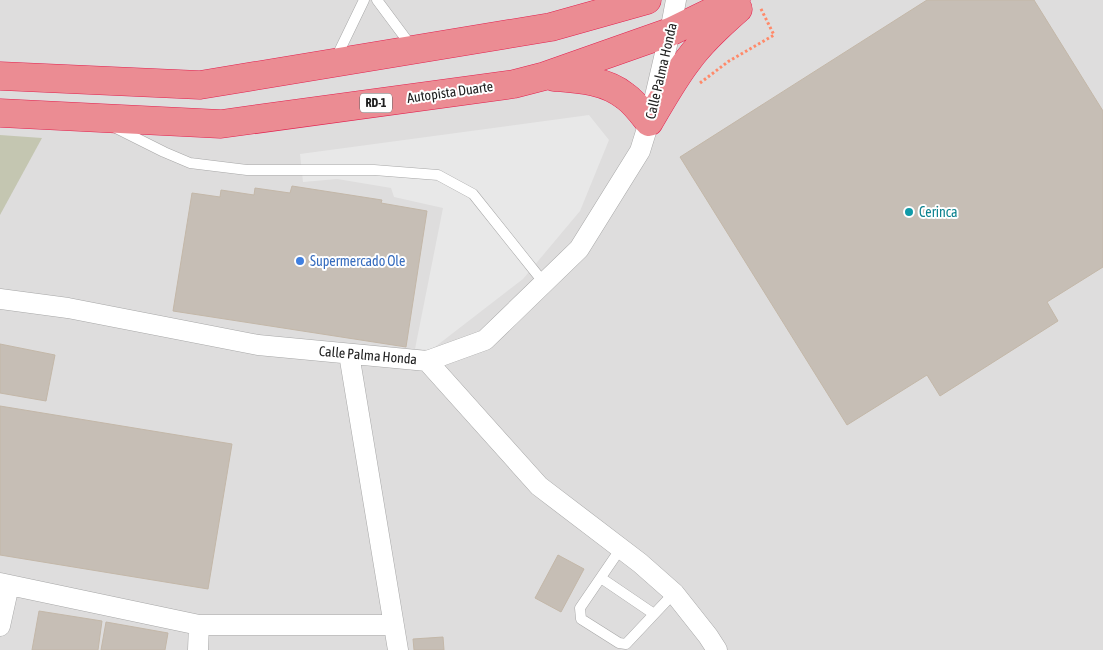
<svg xmlns="http://www.w3.org/2000/svg" width="1103" height="650" font-family="'Asap Condensed',sans-serif">
<rect width="100%" height="100%" fill="#f1efe6"/>
<!-- residential -->
<path fill="#dedddd" d="M0,0H1103V650H0Z"/>
<!-- construction -->
<path fill="#c4c6b1" d="M0,135L42,138L0,215Z"/>
<!-- parking -->
<path fill="#e8e8e8" d="M589,115L609,140L580,211L523,279L431,350L415,349L443,208L394,197L391,188L337,179L303,182L300,154Z"/>
<!-- building -->
<path fill="#c6beb5" stroke="#c3b7a8" d="M927,0H1034L1103,111V267L1047,302L1058,321L940,396L927,375L847,425L680,157Z
M292,186L382,200L381,203L427,211L406,347L173,311L192,193L220,197L221,190L254,195L255,188L290,193Z
M0,344L55,355L46,401L0,393Z
M0,406L232,444L208,589L0,555Z
M558,555L584,569L561,612L535,598Z
M39,611L102,621L98,650H32Z
M106,622L168,633L165,650H101Z
M443,637L444,650H414L413,639Z"/>
<g fill="none" stroke-linecap="round" stroke-linejoin="round">
<defs>
<path id="lane" d="M377,0L412,47
M335,60L364,0
M114,127L164,152L190,163L247,170H374L438,175L473,194L544,283
M621,548L580,608L581,619L619,643L626,644L674,593
M601,578L654,614"/>
<path id="street" d="M0,299L68,308L258,345L427,361L485,340L579,249L640,151L649,122L670,32L676,0
M349,354L398,650
M427,361L539,486L640,563L674,593L708,636L717,650
M0,583L199,625H394
M0,626L9,585
M198,650L199,625"/>
<path id="highway" d="M0,76L200,85L551,27L647,0
M554,77C579,79 605,80 625,96C634,102 642,113 649,122C662,100 674,78 689,59C703,40 721,24 738,9
M0,113L221,124L514,84L545,76L670,32L736,0"/>
</defs>
<!-- lane casing -->
<use href="#lane" stroke="#a7a7a7" stroke-width="11"/>
<!-- street casing -->
<use href="#street" stroke="#a7a7a7" stroke-width="21"/>
<!-- highway casing -->
<use href="#highway" stroke="#e2204e" stroke-width="29"/>
<!-- path -->
<path stroke="#ff8969" stroke-width="3" stroke-dasharray="2.5 2.5" stroke-linecap="butt" d="M700,83L729,61L774,35L760,7"/>
<!-- lane -->
<use href="#lane" stroke="#fff" stroke-width="10"/>
<!-- street -->
<use href="#street" stroke="#fff" stroke-width="20"/>
<!-- highway -->
<use href="#highway" stroke="#eb8c93" stroke-width="28"/>
</g>
<!-- markers -->
<circle fill="#0f9aa8" stroke="#fff" stroke-width="2" cx="909" cy="212" r="5"/>
<circle fill="#3f7fe0" stroke="#fff" stroke-width="2" cx="300" cy="261" r="5"/>
<g text-anchor="middle" dominant-baseline="central" stroke-width="4" stroke-linejoin="round" paint-order="stroke">
<!-- shield labels -->
<rect fill="#fff" stroke="#636363" stroke-width="1" x="360" y="93.5" width="32" height="19" rx="4"/>
<g font-size="12" font-weight="bold" fill="#202020">
<text x="376" y="103">RD-1</text>
</g>
<!-- street labels -->
<g font-size="14" fill="#202020" stroke="#fff">
<text transform="translate(661 71) rotate(-77)">Calle Palma Honda</text>
<text transform="translate(450 92) rotate(-8)">Autopista Duarte</text>
<text transform="translate(368 355) rotate(5)">Calle Palma Honda</text>
</g>
<!-- culture labels -->
<g font-size="14" fill="#0d838f" stroke="#fff" text-anchor="start">
<text x="919" y="212">Cerinca</text>
</g>
<!-- shop labels -->
<g font-size="14" fill="#366cbe" stroke="#fff" text-anchor="start">
<text x="310" y="261">Supermercado Ole</text>
</g>
</g>
</svg>
